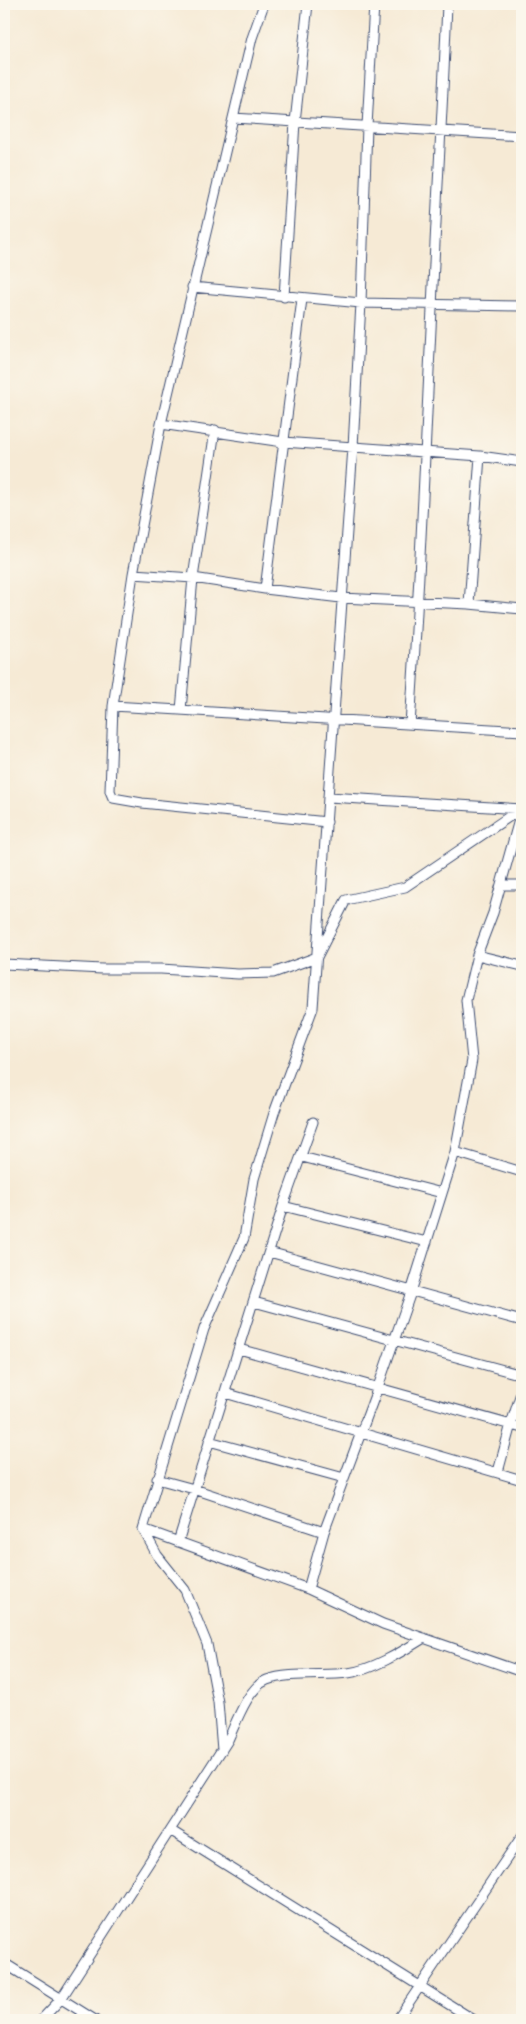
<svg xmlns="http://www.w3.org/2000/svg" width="526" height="2024" font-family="Mynerve,sans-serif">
<rect width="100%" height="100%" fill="#fbf7ec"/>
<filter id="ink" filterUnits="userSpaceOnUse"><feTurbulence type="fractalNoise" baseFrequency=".02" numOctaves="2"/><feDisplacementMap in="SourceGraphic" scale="10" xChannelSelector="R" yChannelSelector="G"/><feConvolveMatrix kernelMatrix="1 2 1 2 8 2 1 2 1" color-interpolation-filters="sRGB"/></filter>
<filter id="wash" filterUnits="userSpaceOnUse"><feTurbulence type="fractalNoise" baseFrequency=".0096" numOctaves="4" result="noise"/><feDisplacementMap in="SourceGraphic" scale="20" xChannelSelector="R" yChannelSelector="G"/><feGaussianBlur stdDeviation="1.12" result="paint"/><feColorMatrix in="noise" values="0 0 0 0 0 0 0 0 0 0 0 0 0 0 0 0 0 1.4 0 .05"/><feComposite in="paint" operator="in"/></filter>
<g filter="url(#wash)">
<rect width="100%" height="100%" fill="#f6ead5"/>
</g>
<g filter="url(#ink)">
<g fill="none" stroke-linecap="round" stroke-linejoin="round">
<defs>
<path id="minor" d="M264,4L252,38L233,118L161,424L133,574L113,706L110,791L113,798L142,803L327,822
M233,118L522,136
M192,287L361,303L522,306
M284,297L295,122L308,4
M161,424L283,442L480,456L522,462
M133,574L193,578L265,589L341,598L469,604L522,609
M265,589L302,299
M469,604L480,456
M113,706L522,731
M181,710L193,578L215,430
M410,724C420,586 425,447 432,309C436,207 443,106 447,4
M329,797L522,809
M522,809L493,913L477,955L466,1000L472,1060L455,1152L411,1292L378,1387L324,1532L308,1589L383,1624L522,1672
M501,885H522
M477,955L522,966
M4,964L102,969H161L238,974L273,973L317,957L346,900L405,887L522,808
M455,1152L522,1172
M302,1157L442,1193
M283,1206L427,1242
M269,1252L522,1321
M254,1302L522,1375
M239,1349L522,1428
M225,1393L522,1480
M209,1441L344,1478
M498,1472L511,1424L522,1390
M157,1479L194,1489L324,1532
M143,1529L308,1589
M178,1542L283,1206L313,1122
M222,1750L218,1702L207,1644L185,1590L157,1555L143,1529L204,1329L244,1238L254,1179L274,1113L313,1008L353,447L361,303L367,126L374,4
M170,1830L474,2020
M4,1963L95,2020
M41,2020L61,1999L228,1740C236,1723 248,1687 267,1680C288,1672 325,1676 348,1673C373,1670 403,1651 424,1638
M397,2020L522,1836"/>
</defs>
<!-- minor casing -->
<use href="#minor" stroke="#3c4b70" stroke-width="11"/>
<!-- minor -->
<use href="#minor" stroke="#fff" stroke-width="9"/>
</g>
</g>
<!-- margin -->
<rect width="526" height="2024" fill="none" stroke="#fbf7ec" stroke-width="20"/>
</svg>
